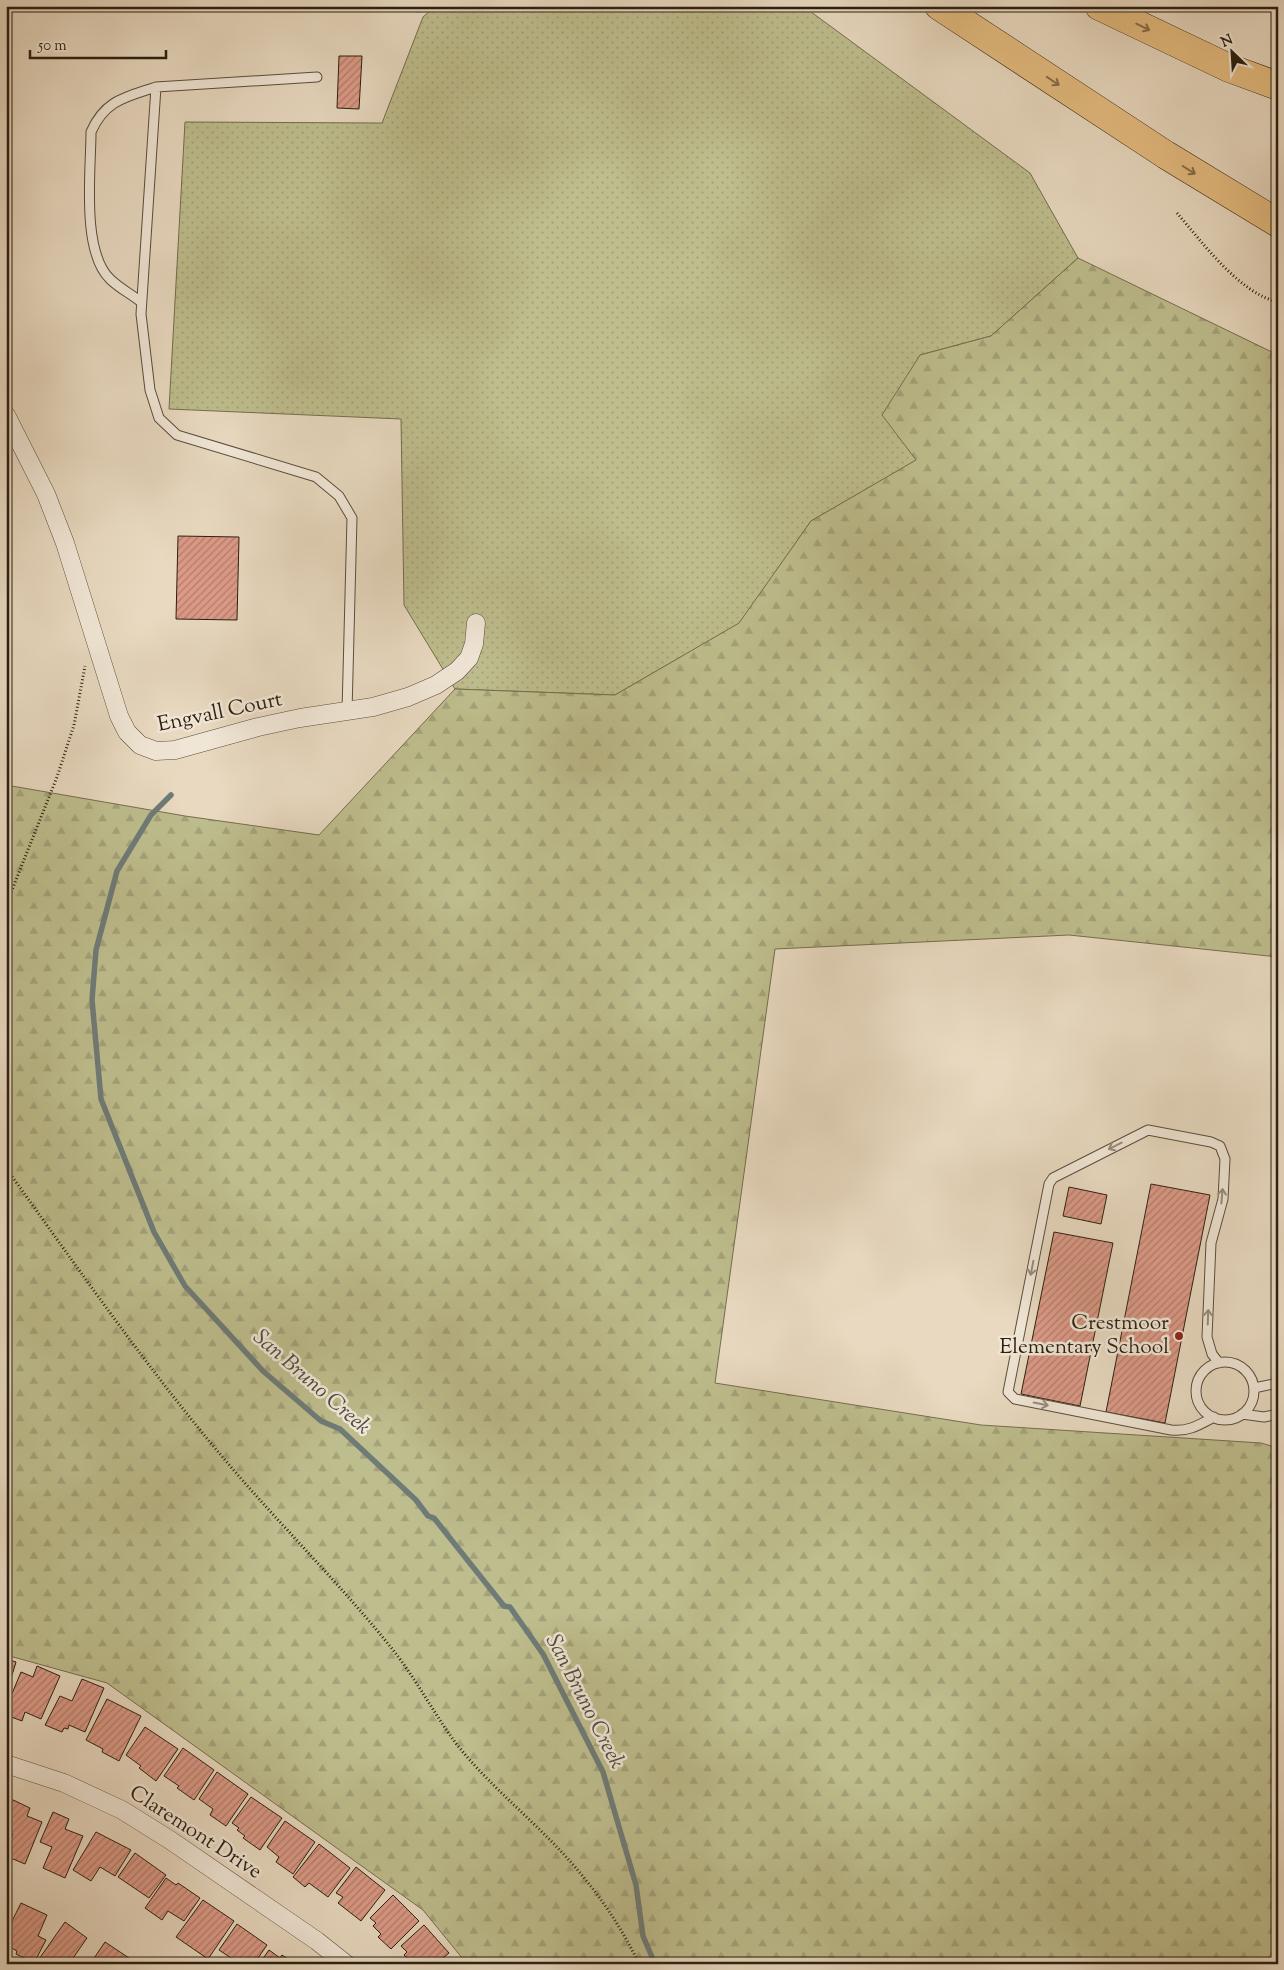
<svg xmlns="http://www.w3.org/2000/svg" width="1284" height="1970" font-family="'Sorts Mill Goudy',serif">
<defs>
<pattern id="grass-dots" width="8" height="8" patternUnits="userSpaceOnUse" patternTransform="scale(1.25)"><rect width="8" height="8" fill="#bebd8d"/><path d="M2 2h.1M6 6h.1" fill="none" stroke="#a3a279" stroke-width="1.8" stroke-linecap="round"/></pattern>
<pattern id="forest-firs" width="22" height="20" patternUnits="userSpaceOnUse" patternTransform="scale(1.25)"><rect width="22" height="20" fill="#bebd8d"/><path d="M5 1l3.5 6h-7zM16 11l3.5 6h-7z" fill="#a3a279"/></pattern>
<pattern id="building-hatch" width="6" height="6" patternUnits="userSpaceOnUse" patternTransform="scale(1.25)"><rect width="6" height="6" fill="#dc9a87"/><path d="M-1 1l2-2M0 6l6-6M5 7l2-2" fill="none" stroke="#b37d6d"/></pattern>
</defs>
<rect width="100%" height="100%" fill="#e8d9c0"/>
<filter id="stains"><feTurbulence type="fractalNoise" baseFrequency=".004" numOctaves="4"/><feColorMatrix values="0 0 0 0 .2 0 0 0 0 .09 0 0 0 0 .02 0 0 0 .5 -.17"/></filter>
<radialGradient id="worn" r=".72"><stop offset=".6" stop-color="#630" stop-opacity="0"/><stop offset="1" stop-color="#630" stop-opacity=".3"/></radialGradient>
<!-- grass -->
<path fill="url(#grass-dots)" stroke="#746e4e" d="M436,6H803L1030,173L1078,258L991,336L920,355L917,460L811,521L740,623L615,695L455,689L404,605L401,419L169,409L185,122L382,123L423,17Z"/>
<!-- forest -->
<path fill="url(#forest-firs)" stroke="#746e4e" d="M1078,258L1278,355V957L1069,935L775,949L715,1383L981,1425L1261,1443L1278,1448V1964H467L423,1910L107,1683L6,1655V785L185,816L319,835L455,689L615,695L739,623L811,521L916,460L882,415L920,355L991,336Z"/>
<g fill="none" stroke-linecap="round" stroke-linejoin="round">
<!-- stream -->
<path stroke="#6e7b77" stroke-width="5.5" d="M418,10L420,6
M171,795L151,815L117,871L96,950L92,1000L101,1099L154,1232L185,1286L263,1371L321,1421L340,1429L416,1500L428,1516L434,1518L504,1606L510,1607L543,1654L603,1772L636,1885L643,1936L655,1964"/>
</g>
<!-- building -->
<path fill="url(#building-hatch)" stroke="#2b1f10" d="M339,56H362L359,109L337,108Z
M178,536L239,537L237,620L176,619Z
M1151,1184L1210,1195L1165,1423L1106,1412Z
M1069,1187L1107,1195L1101,1224L1063,1216Z
M1054,1232L1113,1243L1080,1406L1021,1394Z
M6,1659L16,1662L6,1695Z
M37,1666L60,1676L41,1719L25,1712L22,1721L6,1715V1708L21,1672L33,1677Z
M82,1679L104,1688L85,1732L69,1725L68,1729L64,1728L62,1732L45,1725L60,1696L72,1701Z
M107,1699L141,1716L119,1761L102,1752L103,1749L86,1740Z
M145,1727L178,1749L156,1781L139,1768L141,1766L126,1755Z
M183,1748L214,1770L194,1800L177,1788L179,1786L164,1776Z
M217,1772L248,1794L226,1826L210,1815L213,1809L199,1799Z
M251,1797L282,1818L260,1850L243,1838L245,1836L237,1830L239,1828L232,1823Z
M11,1799L30,1808L27,1816L42,1822L25,1864L6,1856V1849L13,1834L6,1831V1809Z
M53,1812L69,1819L65,1829L83,1836L65,1878L43,1868L52,1847L40,1842Z
M285,1821L315,1842L293,1874L276,1862L279,1857L267,1847Z
M96,1832L131,1850L115,1876L100,1867L91,1881L73,1870Z
M319,1844L350,1868L328,1897L309,1883L305,1887L293,1877Z
M135,1853L166,1875L149,1898L118,1877Z
M356,1867L385,1890L361,1921L338,1903L343,1897L336,1893Z
M166,1878L176,1885L178,1883L200,1898L184,1921L168,1911L162,1920L145,1908Z
M393,1895L419,1921L391,1949L378,1937L381,1934L373,1926L376,1923L370,1918Z
M6,1900L11,1901L9,1908L12,1909L6,1924Z
M203,1900L234,1921L208,1959L176,1937Z
M21,1903L47,1915L38,1936L46,1940L34,1963L16,1954L17,1951L6,1945V1933Z
M65,1922L87,1938L71,1961L76,1964H47L39,1959Z
M237,1924L267,1945L254,1964H240L219,1950Z
M424,1925L449,1953L436,1964H409L411,1962L404,1955L407,1952L401,1946Z
M105,1942L129,1958L124,1964H90Z
M269,1950L280,1958L282,1955L296,1964H259Z
M457,1959L460,1964H449Z"/>
<g fill="none" stroke-linecap="round" stroke-linejoin="round">
<defs>
<path id="service" d="M317,77L156,87L141,314L150,390L159,418L177,435L316,477L339,496L352,518L347,712
M141,302C131,294 119,288 110,279C81,251 91,170 91,132C105,100 126,97 156,87
M1196 1391a29 29 0 1 1 58 0a29 29 0 1 1-58 0Z
M1254,1388L1278,1383
M1242,1414L1264,1417L1278,1414
M1214,1417C1199,1425 1188,1432 1171,1430L1020,1400L1015,1399L1008,1392L1049,1184L1053,1178L1148,1130L1211,1142L1220,1146L1225,1159L1223,1199L1211,1243L1207,1337L1212,1354L1219,1363"/>
<path id="minor" d="M6,415L46,494L65,543L119,716L127,732L140,745L156,751L175,750L258,727L300,718L373,707L408,697L436,685L457,671L469,658L474,644L476,623
M6,1764L64,1783L122,1810L170,1840L317,1941L346,1964"/>
<path id="motorway" d="M939,6L1166,155L1278,223
M1099,6L1229,68L1278,86"/>
</defs>
<!-- service casing -->
<use href="#service" stroke="#5a4e3c" stroke-width="11"/>
<!-- minor casing -->
<use href="#minor" stroke="#5a4e3c" stroke-width="19"/>
<!-- motorway casing -->
<use href="#motorway" stroke="#2b1f10" stroke-width="29"/>
<!-- path -->
<path stroke="#2b1f10" stroke-width="3" stroke-dasharray="1 2.5" stroke-linecap="butt" d="M1177,213C1203,243 1239,293 1278,302
M6,905L57,777L74,725L85,666
M6,1164L11,1175C82,1274 152,1375 231,1467C284,1529 342,1586 393,1650C416,1679 433,1712 455,1742C481,1776 513,1803 543,1833C582,1871 616,1915 639,1964"/>
<!-- service -->
<use href="#service" stroke="#f0e6d6" stroke-width="9"/>
<!-- minor -->
<use href="#minor" stroke="#f0e6d6" stroke-width="18"/>
<!-- motorway -->
<use href="#motorway" stroke="#e4bc80" stroke-width="28"/>
</g>
<!-- one-way arrows -->
<defs><path id="oneway-shaft" d="M-6 0H5M1.5-3L5.5 0L1.5 3" fill="none" stroke-width="1.6" stroke-linecap="round" stroke-linejoin="round" transform="scale(1.25)"/></defs>
<g stroke="#886e48">
<use href="#oneway-shaft" transform="translate(1143 27) rotate(26)"/>
<use href="#oneway-shaft" transform="translate(1053 81) rotate(34)"/>
<use href="#oneway-shaft" transform="translate(1189 170) rotate(32)"/>
</g>
<g stroke="#978c7d">
<use href="#oneway-shaft" transform="translate(1115 1146) rotate(153)"/>
<use href="#oneway-shaft" transform="translate(1222 1196) rotate(-85)"/>
<use href="#oneway-shaft" transform="translate(1032 1268) rotate(101)"/>
<use href="#oneway-shaft" transform="translate(1208 1317) rotate(-88)"/>
<use href="#oneway-shaft" transform="translate(1041 1404) rotate(11)"/>
</g>
<!-- markers -->
<circle fill="#8f2418" stroke="#f0e6d6" stroke-width="2" cx="1179" cy="1336" r="5"/>
<g text-anchor="middle" dominant-baseline="central" stroke-width="5" stroke-linejoin="round" paint-order="stroke">
<!-- street labels -->
<g font-size="21" fill="#2b1f10" stroke="#f0e6d6">
<text transform="translate(220 713) rotate(-12)">Engvall Court</text>
<text transform="translate(195 1833) rotate(33)">Claremont Drive</text>
</g>
<!-- poi labels -->
<g font-size="21" fill="#2b1f10" stroke="#f0e6d6" text-anchor="end">
<text x="1169" y="1324">Crestmoor<tspan x="1169" dy="24">Elementary School</tspan></text>
</g>
<!-- water labels -->
<g font-size="22" font-style="italic" fill="#4c4d43" stroke="#f0e6d6">
<text transform="translate(311 1383) rotate(41)">San Bruno Creek</text>
<text transform="translate(584 1702) rotate(63)">San Bruno Creek</text>
</g>
</g>
<!-- margin -->
<rect width="1284" height="1970" fill="none" stroke="#e8d9c0" stroke-width="25"/>
<rect x="8" y="8" width="1269" height="1955" fill="none" stroke="#2b1f10" stroke-width="2.5"/>
<rect x="12" y="12" width="1259" height="1945" fill="none" stroke="#2b1f10"/>
<!-- north arrow -->
<g transform="translate(1232 52) rotate(335)" stroke="#f0e6d6" stroke-width="4" paint-order="stroke">
<path d="M0-4L9 19L0 12L-9 19Z" fill="#2b1f10"/>
<text y="-8" font-size="14" font-weight="bold" text-anchor="middle" fill="#2b1f10">N</text>
</g>
<!-- scale -->
<path d="M30 50v8h136v-8" fill="none" stroke="#2b1f10" stroke-width="2.5"/>
<text x="38" y="50" font-size="15" fill="#2b1f10" stroke="#f0e6d6" stroke-width="4" paint-order="stroke">50 m</text>
<rect width="100%" height="100%" filter="url(#stains)"/>
<rect width="100%" height="100%" fill="url(#worn)"/>
</svg>
